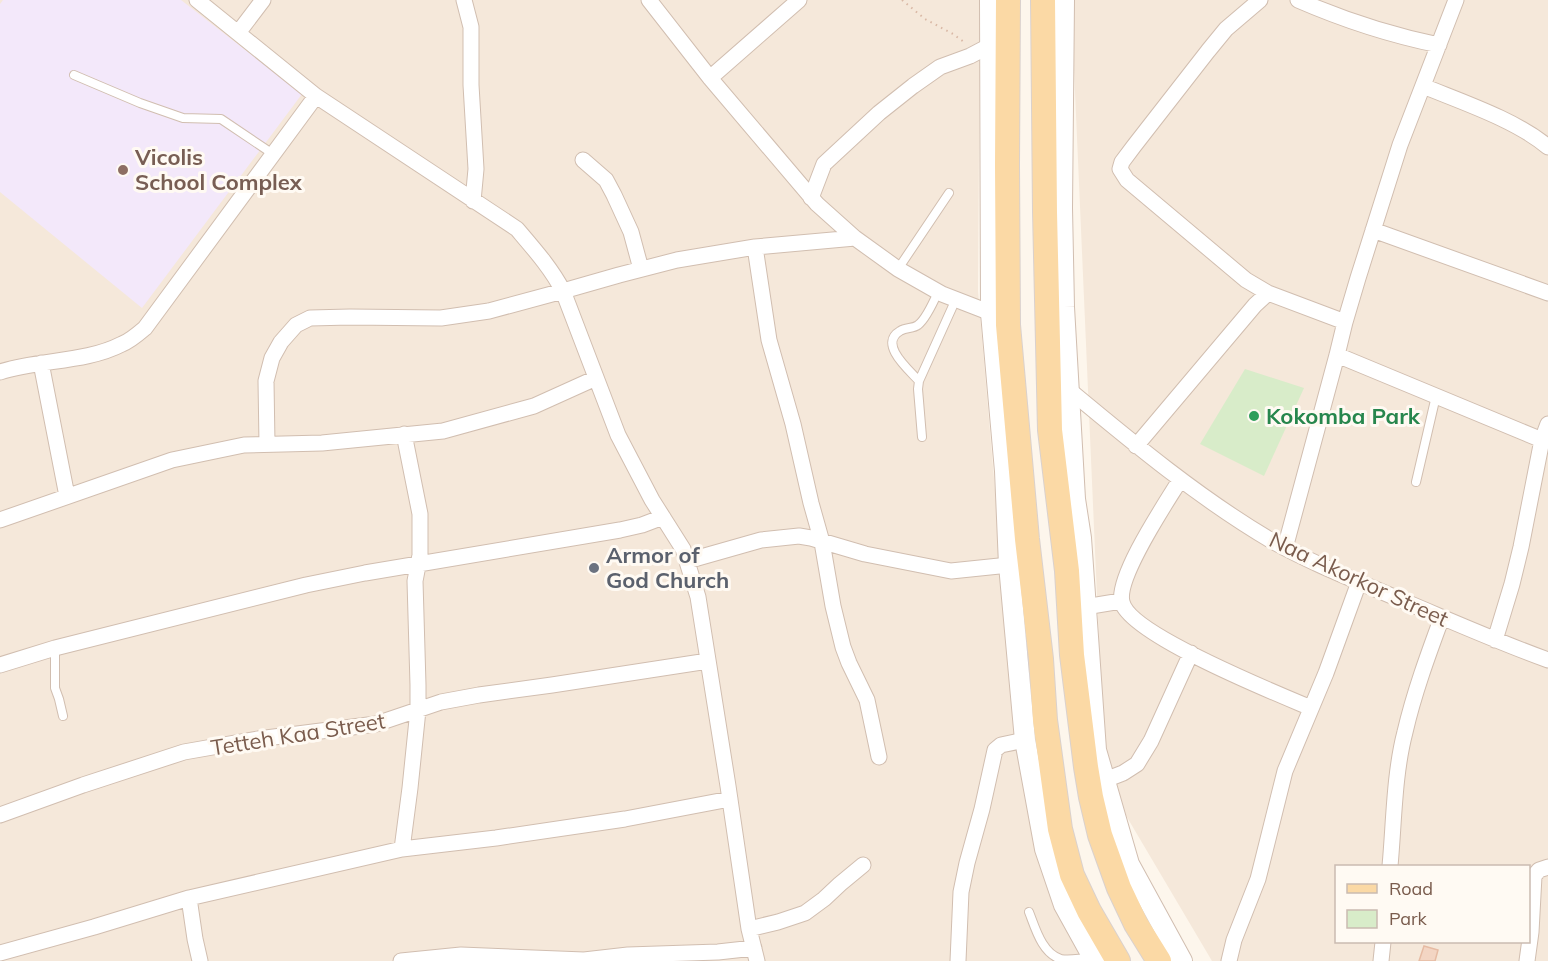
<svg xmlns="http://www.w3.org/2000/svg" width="1548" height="961" font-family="Mulish,sans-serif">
<rect width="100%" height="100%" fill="#fdf6ec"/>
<!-- residential -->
<path fill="#f5e8da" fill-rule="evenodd" d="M0,0H980L978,291L1016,737L1087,961H0Z
M1071,0H1548V961H1212L1105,780ZM1336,866H1528V942H1336Z"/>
<!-- education -->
<path fill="#f3e8fa" d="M3,0H181L302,94L142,308L0,192V4Z"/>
<!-- green -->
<path fill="#d8ecc9" d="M1245,369L1304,388L1264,476L1200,444Z"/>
<!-- building -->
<path fill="#f3d5c3" stroke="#e6bba3" stroke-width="1.5" d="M1424,946L1438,950L1435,961H1419Z"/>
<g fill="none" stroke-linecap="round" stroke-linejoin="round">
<defs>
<path id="service" d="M74,75L140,103L183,118L221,119L273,154
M898,269L949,193
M919,381C909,370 878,344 900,331C906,327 913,329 918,325C926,319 934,301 938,292
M922,437L918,389L919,381L956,299
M1416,482L1436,396
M55,648V688L59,699L63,716
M1029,912C1035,927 1042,954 1061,959C1069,961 1081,958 1090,958"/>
<path id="minor" d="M197,0L316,96L517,229C534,249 551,268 563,291L618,435L652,500L683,549L698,597L728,786L749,929L757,961
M464,0L471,27V85L476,169L473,201
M649,0L710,78L817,204L855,238L898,269L942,294L991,313
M1260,0L1226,29L1208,51L1134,146L1122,162L1120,169L1127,180L1246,280L1268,293L1345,322
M1298,0C1344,20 1390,35 1439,45
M238,33L263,0
M710,78L799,0
M1423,86C1462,102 1516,120 1548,147
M583,160L606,180L614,195L631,232L641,269
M811,198L824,164L879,113L913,86L940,67L970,56L989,46
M1373,230L1548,293
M755,247L769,340L793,424L811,503L822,542L833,606L843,647L849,663L867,700L879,757
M1337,355L1542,440
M41,363L67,496
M0,372C40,359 85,363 122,344C130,341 138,334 145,328L316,96
M1068,389C1133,443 1199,498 1272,541C1313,564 1357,581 1401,600C1449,620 1498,642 1548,660
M267,444L266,381L272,358L281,342L296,325L310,318L350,317L441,318L489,311L563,291L619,275L677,260L755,247L855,238
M1136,446L1255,305L1268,293
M1180,480C1166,503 1116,577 1122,602C1129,634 1278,694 1311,708
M0,520L172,460L244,445L322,443L443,431L534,406L596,378
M1285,548L1337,355L1345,322L1358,278L1400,145L1456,0
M687,561L761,540L799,536L811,538L865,554L951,571L1009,565
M1085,607L1121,601
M1495,640L1512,584L1521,547L1542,440L1548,424
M0,665L55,648L306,585L365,573L620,530L642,525L663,517
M1105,780L1123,773L1137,764L1151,741L1191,653
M0,815L83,785L184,752L258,739L376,724L441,702L479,695L552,685L708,661
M402,849L410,788L418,710V685L415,581L420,555V514L404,434
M1390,866C1394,823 1394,774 1405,732C1414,693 1428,655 1442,617
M189,898L195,939L200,961
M749,929L778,922L805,913L824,899L840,884L863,865
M0,953L94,927L189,898L402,849L496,838L625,819L730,799
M401,961L461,955L584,960L628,955L718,952L754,948
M958,961L961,892L967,863L982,809L995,750L1001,745L1025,740
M1229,961L1234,940L1258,879L1285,771L1326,673L1359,582
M1381,961L1383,942
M1527,961L1531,932L1534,876L1539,870L1548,867"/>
<path id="tertiary" d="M990,0L991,313L1005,471L1009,565L1025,740L1045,849L1064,905L1095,961
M1064,0L1062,208L1064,307L1075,499L1081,538L1096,750L1129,864L1182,961"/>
<path id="primary" d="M1008,0L1007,165L1008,325L1027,539L1041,659L1045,720L1060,829L1072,875L1089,911L1118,961
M1043,0L1045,212L1050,430L1067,571L1072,655L1086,767L1091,797L1100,835L1119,888L1136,924L1159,961"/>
</defs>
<!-- service casing -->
<use href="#service" stroke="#d1beb0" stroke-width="10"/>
<!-- minor casing -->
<use href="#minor" stroke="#d1beb0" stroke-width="17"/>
<!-- tertiary casing -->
<use href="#tertiary" stroke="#d1beb0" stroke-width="22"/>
<!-- primary casing -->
<use href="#primary" stroke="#dad1cd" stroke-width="26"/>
<!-- path -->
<path stroke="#d9b8a5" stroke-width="2" stroke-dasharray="1.5 4.5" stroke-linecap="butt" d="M902,0L925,19L953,34L964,42"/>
<!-- service -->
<use href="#service" stroke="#fff" stroke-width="8"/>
<!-- minor -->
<use href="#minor" stroke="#fff" stroke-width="15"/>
<!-- tertiary -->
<use href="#tertiary" stroke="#fff" stroke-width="20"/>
<!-- primary -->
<use href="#primary" stroke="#fbd9a5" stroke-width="24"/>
</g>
<!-- markers -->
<circle fill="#8d6e63" stroke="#fffaf3" stroke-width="2" cx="123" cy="170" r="6"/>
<circle fill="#2e9e5b" stroke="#fffaf3" stroke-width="2" cx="1254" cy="416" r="6"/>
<circle fill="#6b7280" stroke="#fffaf3" stroke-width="2" cx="594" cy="568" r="6"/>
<g text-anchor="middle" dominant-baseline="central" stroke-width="6" stroke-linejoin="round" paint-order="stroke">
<!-- education labels -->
<g font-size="22" font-weight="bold" fill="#785e54" stroke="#fffaf3" text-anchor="start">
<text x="135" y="157">Vicolis<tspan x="135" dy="25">School Complex</tspan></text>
</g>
<!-- leisure labels -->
<g font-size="22" font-weight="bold" fill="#27864d" stroke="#fffaf3" text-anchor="start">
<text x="1266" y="416">Kokomba Park</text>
</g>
<!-- worship labels -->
<g font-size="22" font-weight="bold" fill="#5b616d" stroke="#fffaf3" text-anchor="start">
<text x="606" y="555">Armor of<tspan x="606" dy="25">God Church</tspan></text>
</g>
<!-- street labels -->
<g font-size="22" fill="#7a5c4d" stroke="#fffaf3">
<text transform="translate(1359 579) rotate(25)">Naa Akorkor Street</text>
<text transform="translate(298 734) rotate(-9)">Tetteh Kaa Street</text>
</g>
</g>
<!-- legend -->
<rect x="1335" y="865" width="195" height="78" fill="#fffaf3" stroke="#cabbb1" stroke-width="1.5"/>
<rect x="1347" y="884" width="30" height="9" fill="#fbd9a5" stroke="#cabbb1" stroke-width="1.5"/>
<text x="1389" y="895" font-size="18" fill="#7a5c4d">Road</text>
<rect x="1347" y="910" width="30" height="18" fill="#d8ecc9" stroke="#cabbb1" stroke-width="1.5"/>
<text x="1389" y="925" font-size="18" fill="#7a5c4d">Park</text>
</svg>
